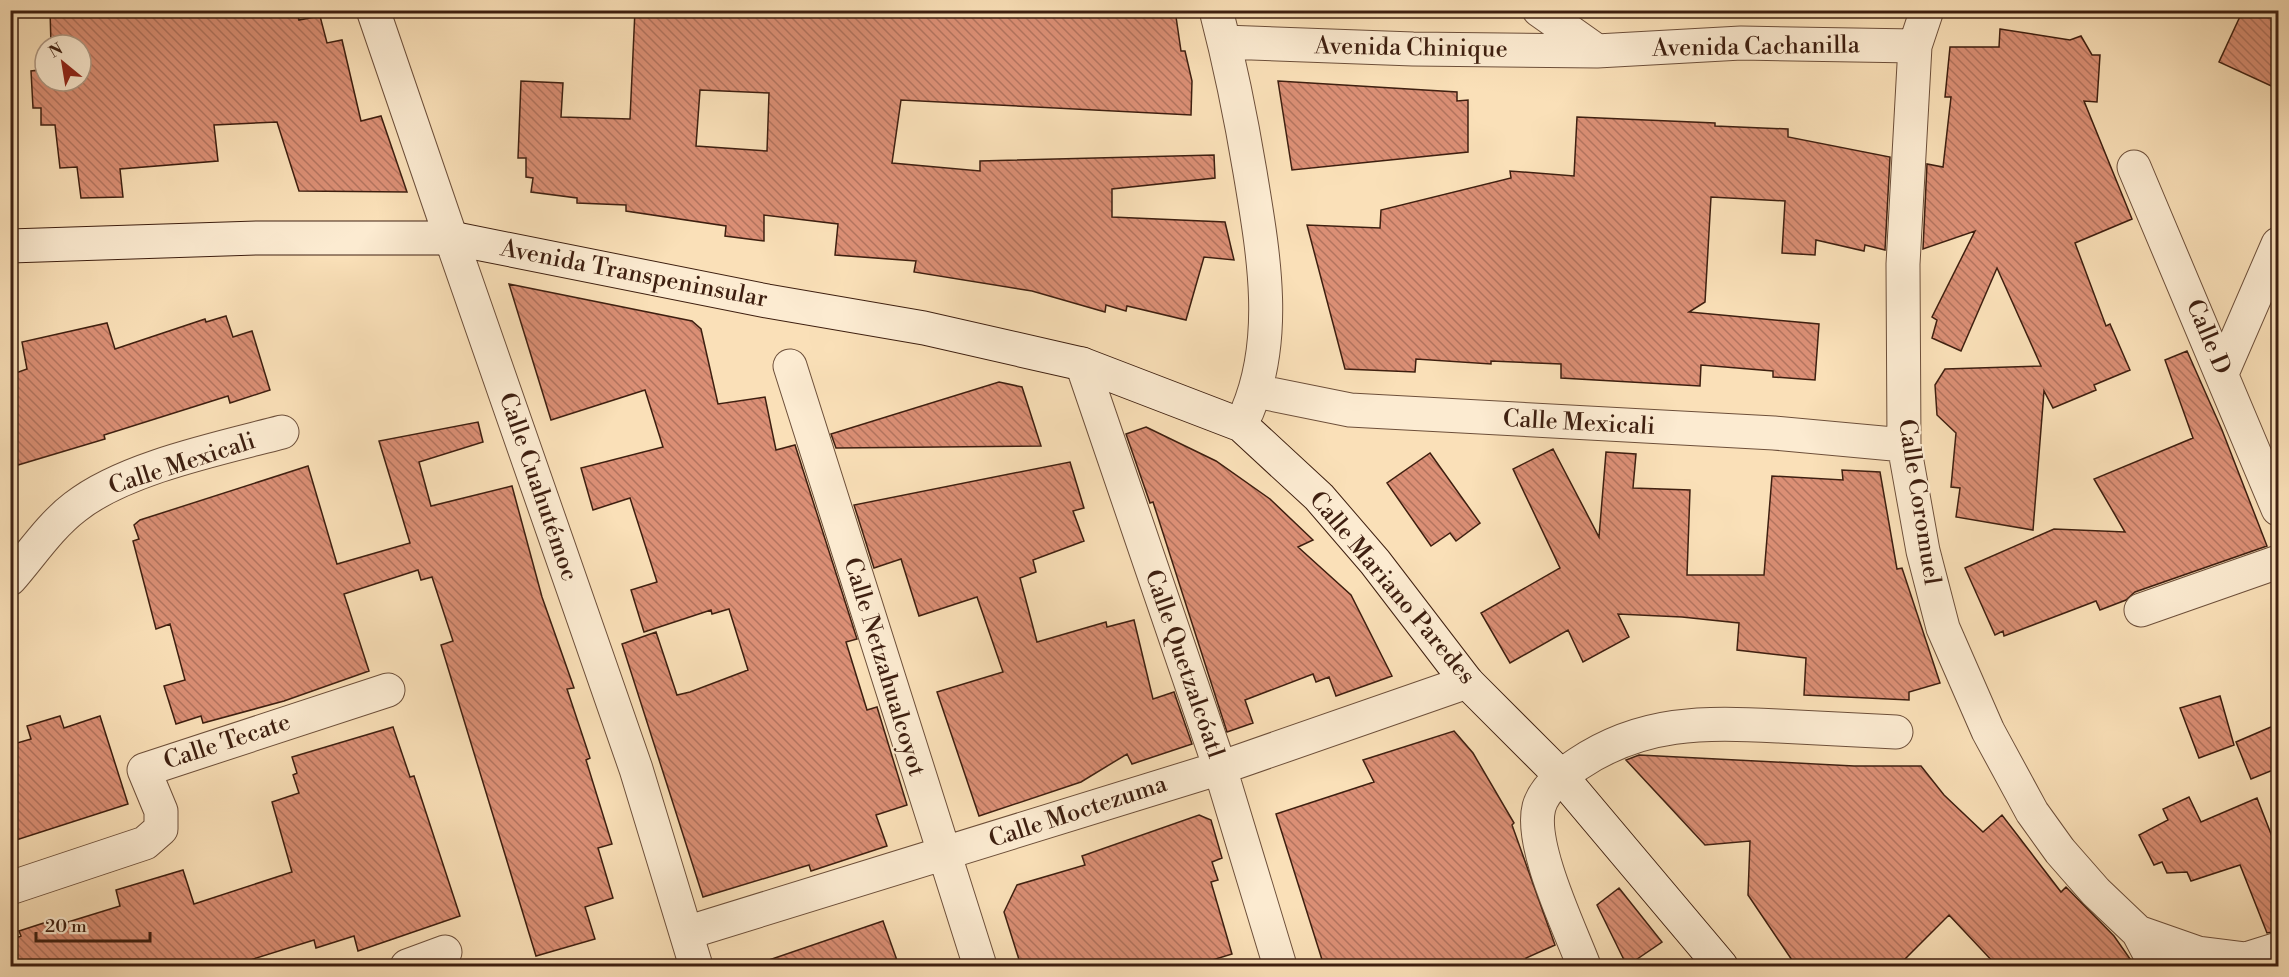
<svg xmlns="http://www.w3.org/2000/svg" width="2289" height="977" font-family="'Libre Bodoni',serif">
<defs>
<pattern id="building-back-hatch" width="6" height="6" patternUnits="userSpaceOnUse" patternTransform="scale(1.5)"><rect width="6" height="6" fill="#db8f75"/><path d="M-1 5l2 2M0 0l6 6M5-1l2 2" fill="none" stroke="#b3745f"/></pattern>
</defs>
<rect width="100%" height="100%" fill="#fae0b8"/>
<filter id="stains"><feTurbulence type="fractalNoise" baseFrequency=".00333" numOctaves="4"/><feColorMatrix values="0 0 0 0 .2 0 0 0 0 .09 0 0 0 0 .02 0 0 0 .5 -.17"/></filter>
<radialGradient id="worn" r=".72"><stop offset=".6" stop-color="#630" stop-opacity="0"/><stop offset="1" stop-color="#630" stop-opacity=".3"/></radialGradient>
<!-- building -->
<path fill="url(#building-back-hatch)" stroke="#3e1f10" stroke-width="1.5" fill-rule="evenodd" d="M50,10H297L299,20L320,16L327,43L342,40L361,121L381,116L407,192L299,191L277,122L214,125L218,161L120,169L123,197L81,198L77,167L60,168L55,125H41V108H33L31,71L39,70V53H45V81H81V45H51Z
M635,10H705V14L772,17V10H1175L1181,51H1185L1192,81L1191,115L901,100L892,163L980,171V161L1214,155L1215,178L1112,189V217L1225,222L1234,260L1204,257L1186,320L1127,306L1126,311L1106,305L1105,312L1032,291L914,272L916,261L835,255L838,224L764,215V241L725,236L726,226L626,211V205L577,203V198L531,192L533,178L526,177V158H518L521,81L563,83L561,117L630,119ZM700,90L769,93L767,151L696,146Z
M2243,10H2278V89L2219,62Z
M2000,29L2070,40L2081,36L2092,55H2100L2097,102L2084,101L2132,219L2075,243L2106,326L2110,324L2130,370L2094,385L2096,390L2053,408L2044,391L2033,530L1956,517L1960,488L1951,487L1956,433L1937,415L1935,385L1945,369L2041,366L1997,268L1961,351L1932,338L1937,320L1932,317L1975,231L1923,249L1927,164L1943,167L1951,97H1945L1950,47H1999Z
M1278,81L1457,92V101L1468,100V152L1292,170Z
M1577,117L1715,123V126L1788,129V137L1890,157L1885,250L1865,245L1864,251L1816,240L1815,255L1782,253L1785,201L1711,197L1705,302L1689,312L1819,324L1815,380L1773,377V371L1701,365L1700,386L1561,378V364L1491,361V364L1416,359L1415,372L1345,369L1307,225L1380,228L1381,210L1511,178L1510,171L1574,176Z
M509,284L692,321L701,329L718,404L765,397L776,450L795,445L857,639L846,642L867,710L877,707L907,805L876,815L887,846L811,871L809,865L703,897L622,644L656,632L677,695L690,692L748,670L729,609L712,614L711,610L644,632L631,590L657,582L630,498L593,510L581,468L663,447L645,390L551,420Z
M226,316L233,337L252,331L270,390L230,403L228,396L104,435L105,439L18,465L10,441V375L27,369L22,342L107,323L115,349L205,319L206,322Z
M2187,351L2222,430L2267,546L2135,592L2126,600L2100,610L2096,601L2004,636L2003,631L1995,635L1965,568L2054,529L2125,532L2094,479L2193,438L2165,360Z
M999,382L1022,387L1041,446L836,448L831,434Z
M478,422L483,442L419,462L431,506L512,486L542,597L574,688L567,689L590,758L586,760L612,844L598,848L613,898L585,907L595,939L536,956L441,645L453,641L432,577L421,580L418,570L344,594L369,671L284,701L203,723L201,716L176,724L164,686L185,680L170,624L156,629L133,541L139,539L134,525L140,520L308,466L337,564L410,543L379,441Z
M1146,427L1216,461L1270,499L1313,540L1298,547L1351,595L1392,676L1336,696L1329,677L1316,682L1313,674L1245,700L1253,723L1227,732L1153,502L1150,503L1126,434Z
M1553,449L1599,537L1606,452L1636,454L1633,488L1690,490L1687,575H1764L1772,476L1843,480L1842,470L1880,472L1897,569L1902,568L1940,683L1909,692V700L1804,695L1806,658L1737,650L1739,623L1682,617L1618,614L1629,637L1583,662L1568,630L1510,663L1481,613L1560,568L1513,469Z
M1430,453L1480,523L1456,541L1450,533L1431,546L1387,483Z
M1070,462L1084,508L1073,511L1084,541L1033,560L1036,572L1020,578L1037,642L1106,622L1107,627L1134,620L1153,699L1174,692L1192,744L1132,764L1127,754L1081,782L979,816L937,692L1003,672L977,597L919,616L901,559L874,568L854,505Z
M2220,696L2234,745L2199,758L2180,708Z
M60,716L64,728L100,716L128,804L10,842V745L31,739L27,726Z
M2278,724V768L2251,779L2236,742Z
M393,727L410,777L414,776L460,916L358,951L354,936L316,948L314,940L231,966H10V940L21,936L19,931L53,920L55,926L120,906L116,890L183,870L194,904L292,872L272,802L299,793L293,775L297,773L292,757Z
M1454,731L1473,753L1514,823L1512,825L1555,945L1526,958L1530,966H1324L1276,814L1374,782L1363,760Z
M1639,755L1854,766H1921L1944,795L1983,832L2002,815L2061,892L2066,887L2114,936L2135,966H1997L1949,915L1898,966H1796L1748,895L1750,841L1705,845L1626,760Z
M2189,797L2201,822L2257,798L2278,852V931L2267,933L2240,865L2191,881L2187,872L2167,873L2162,862L2154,865L2139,835L2168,820L2163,809Z
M1199,815L1211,820L1222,858L1212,862L1218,880L1211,882L1232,954L1193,966H1021L1004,912L1017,885L1085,865L1082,856Z
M1619,888L1662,942L1627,966L1597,905Z
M883,921L899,966H767L766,961Z"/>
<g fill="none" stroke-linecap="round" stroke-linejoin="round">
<defs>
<path id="minor" d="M1216,10C1230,64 1241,118 1250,172C1263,251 1279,337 1247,412
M1539,10L1597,51
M1927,10L1915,46L1903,264L1904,445L1923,551L1943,628L1988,731L2032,812L2060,851L2096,892L2138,932L2156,966
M1224,42L1413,49L1597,51L1741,43L1915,46
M2134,167L2278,509
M451,238L636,769L696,966
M1082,364L1220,768L1280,966
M790,366L980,966
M2223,371L2278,244
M1256,391L1350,410L1774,433L1904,445
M10,579C31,555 50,526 75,507C124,468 221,448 282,432
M2141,610L2278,562
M10,888L145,843L161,829V811L144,770L388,690
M2138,932L2198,953L2246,959L2278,949
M686,933L1220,768L1467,682
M407,966L445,952
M1584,966C1570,929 1529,845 1539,807C1544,789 1564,773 1578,764C1642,721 1704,722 1778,726C1817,728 1857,730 1896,732"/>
<path id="tertiary" d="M373,10L451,238"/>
<path id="secondary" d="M10,246L257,238H451L767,301L924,328L1082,364L1241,425L1319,497L1375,562L1467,682L1560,775L1721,966"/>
</defs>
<!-- minor casing -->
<use href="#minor" stroke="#6d4f3a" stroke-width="35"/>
<!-- tertiary casing -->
<use href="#tertiary" stroke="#6d4f3a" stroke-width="35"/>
<!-- secondary casing -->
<use href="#secondary" stroke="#3e1f10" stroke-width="35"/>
<!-- minor -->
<use href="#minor" stroke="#fcebd1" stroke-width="33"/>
<!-- tertiary -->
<use href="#tertiary" stroke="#fcebd1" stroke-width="33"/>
<!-- secondary -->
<use href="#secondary" stroke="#fcebd1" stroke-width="33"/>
</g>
<g text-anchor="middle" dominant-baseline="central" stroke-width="4.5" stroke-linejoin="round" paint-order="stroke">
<!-- street labels -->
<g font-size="24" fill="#3e1f10" stroke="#fcebd1">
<text transform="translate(1756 47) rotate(-1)">Avenida Cachanilla</text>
<text transform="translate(1411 48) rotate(1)">Avenida Chinique</text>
<text transform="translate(634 274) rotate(11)">Avenida Transpeninsular</text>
<text transform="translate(2208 337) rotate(67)">Calle D</text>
<text transform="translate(1579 423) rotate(3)">Calle Mexicali</text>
<text transform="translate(182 464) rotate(-18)">Calle Mexicali</text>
<text transform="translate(538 487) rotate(71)">Calle Cuahutémoc</text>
<text transform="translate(1919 502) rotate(81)">Calle Coromuel</text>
<text transform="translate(1392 588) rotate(50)">Calle Mariano Paredes</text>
<text transform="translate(1184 664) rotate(71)">Calle Quetzalcóatl</text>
<text transform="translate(884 667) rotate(73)">Calle Netzahualcoyot</text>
<text transform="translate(227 742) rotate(-18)">Calle Tecate</text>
<text transform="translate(1078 812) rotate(-18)">Calle Moctezuma</text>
</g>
</g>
<!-- margin -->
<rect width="2289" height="977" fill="none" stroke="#fae0b8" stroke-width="36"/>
<rect x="12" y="12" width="2265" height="953" fill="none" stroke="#3e1f10" stroke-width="3"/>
<rect x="18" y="18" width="2253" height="941" fill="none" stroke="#3e1f10" stroke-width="1.5"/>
<!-- north arrow -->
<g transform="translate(63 63) rotate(330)"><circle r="28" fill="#fcebd1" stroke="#b09984" stroke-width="1.5"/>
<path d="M0-4.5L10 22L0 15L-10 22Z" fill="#8f2418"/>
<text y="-9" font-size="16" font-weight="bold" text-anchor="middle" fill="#3e1f10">N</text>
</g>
<!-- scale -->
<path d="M36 932v9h114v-9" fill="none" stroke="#3e1f10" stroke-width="3"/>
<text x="45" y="932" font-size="18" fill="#3e1f10" stroke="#fcebd1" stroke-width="4.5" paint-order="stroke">20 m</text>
<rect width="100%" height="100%" filter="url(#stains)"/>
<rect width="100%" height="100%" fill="url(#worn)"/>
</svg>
